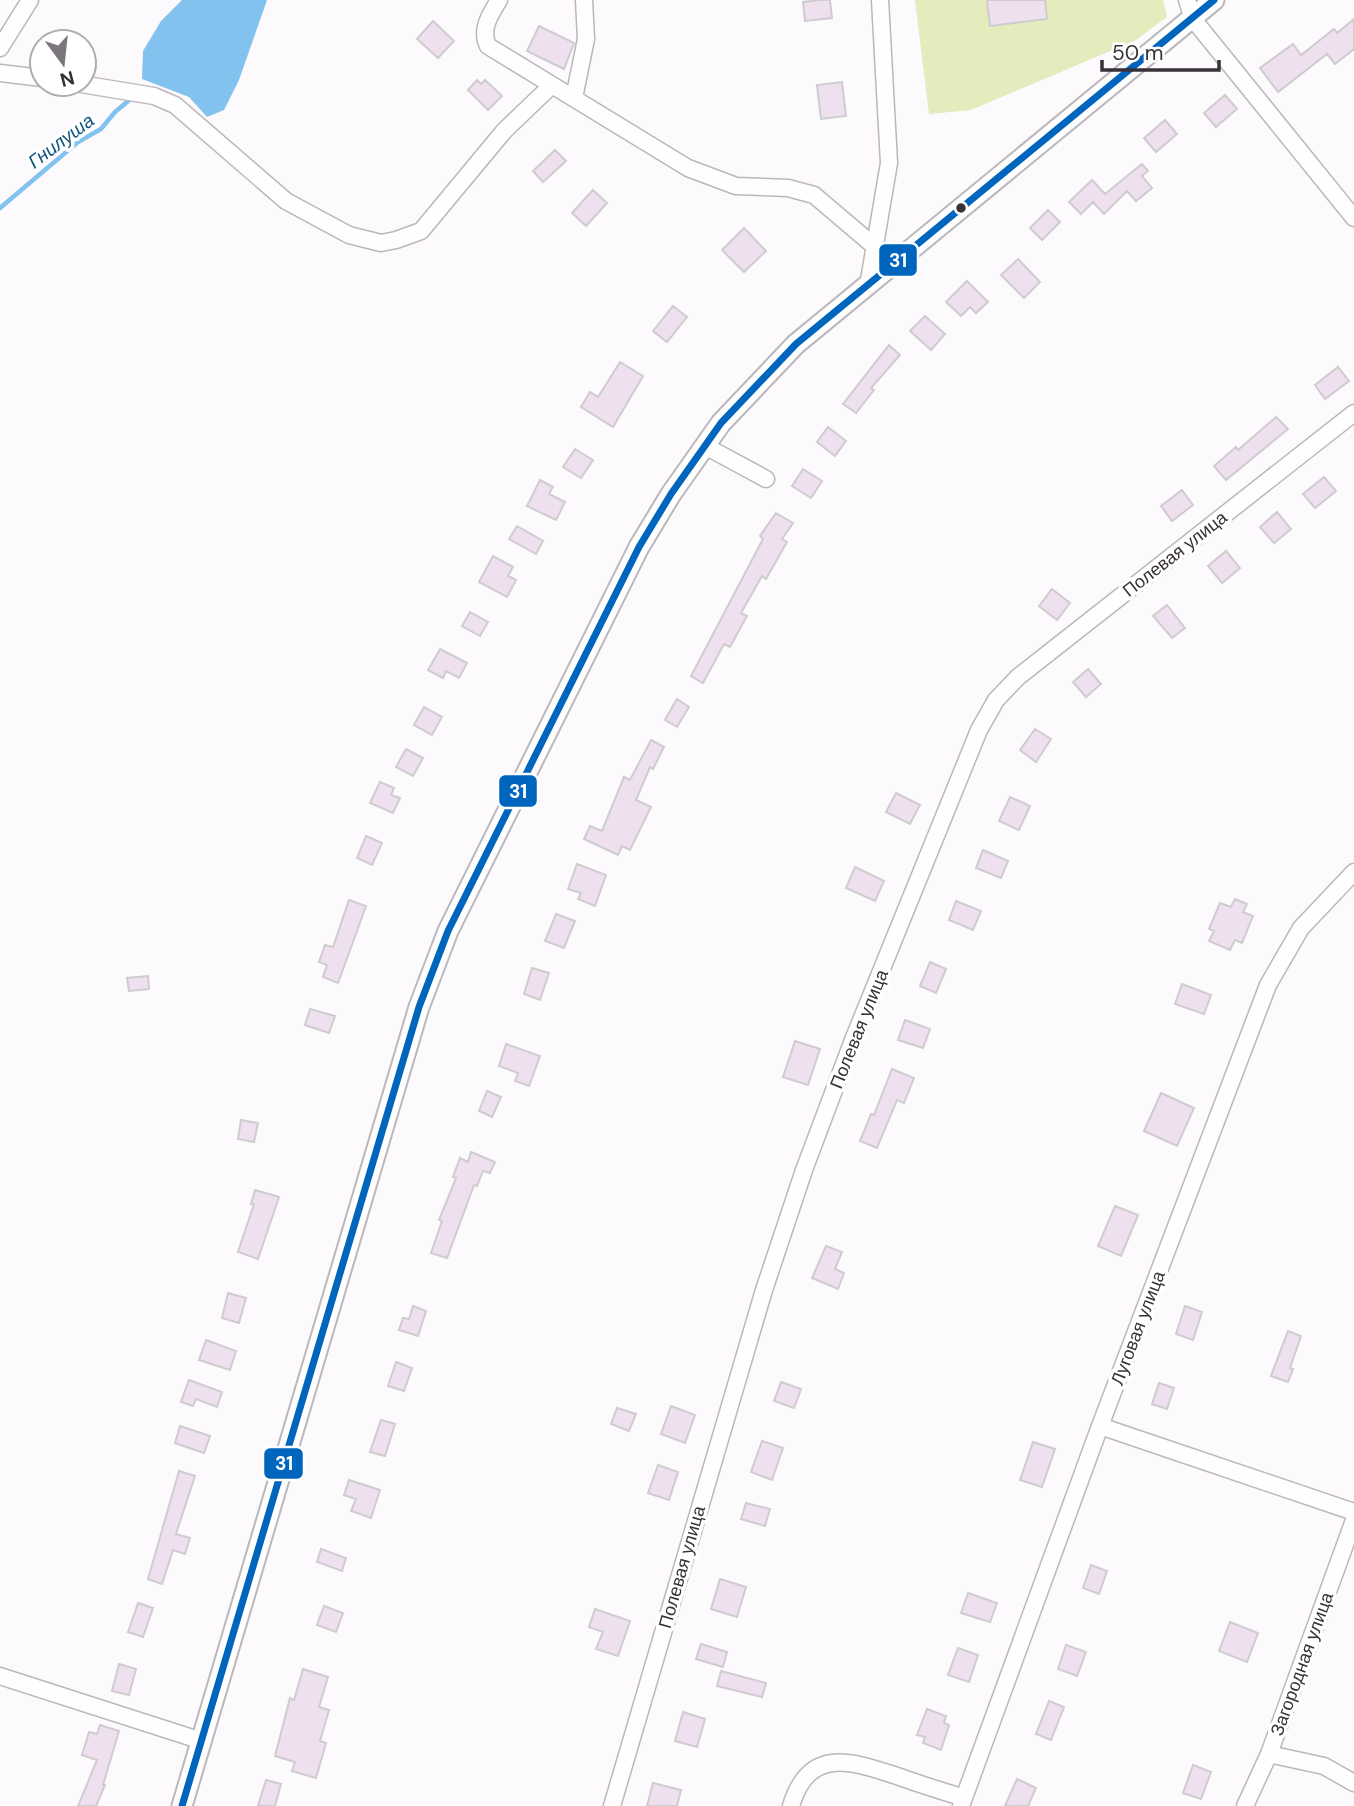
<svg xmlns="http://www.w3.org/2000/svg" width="1354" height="1806" font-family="'DM Sans',sans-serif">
<rect width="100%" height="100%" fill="#fcfafc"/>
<!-- green -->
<path fill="#e4ebbd" d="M915,0H1163L1167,17L1136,40L971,110L929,114Z"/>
<!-- water -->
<path fill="#82c2ef" d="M182,0H267L239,80L224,110L207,117L189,97L142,79L143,51L161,21Z"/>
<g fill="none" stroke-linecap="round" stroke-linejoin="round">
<!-- stream -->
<path stroke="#82c2ef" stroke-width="4.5" d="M0,208L78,142L101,129L115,112L133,97"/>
</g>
<!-- building -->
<path fill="#efe0ef" stroke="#cfcccf" stroke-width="2" d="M820,0H830L832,18L805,21L803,2Z
M987,0H1045L1047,19L990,26Z
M1354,19V49L1335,64L1327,54L1278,92L1260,68L1293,44L1301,55L1334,29L1337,33Z
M433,21L454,41L438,58L417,39Z
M539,26L574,43L564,69L527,51Z
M477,80L481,84L485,80L502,96L488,110L468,90Z
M842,82L846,116L821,119L817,85Z
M1225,95L1237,109L1216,127L1204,113Z
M1165,120L1177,134L1156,152L1144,138Z
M555,150L566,161L543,182L533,171Z
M1142,164L1148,171L1142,176L1152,188L1136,201L1127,191L1104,214L1093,202L1081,214L1069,202L1092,180L1105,194Z
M593,190L607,203L586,226L572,213Z
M1048,210L1060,222L1042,240L1030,228Z
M744,228L766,251L744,272L722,250Z
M1018,259L1040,282L1024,298L1001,275Z
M967,281L988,302L976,313L970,307L961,316L946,302Z
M673,306L687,317L667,342L653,331Z
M925,316L945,334L931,350L910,331Z
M889,345L900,355L871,388L874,390L856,413L843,404Z
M620,362L643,376L613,427L581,407L590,392L598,397Z
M1338,367L1349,381L1325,399L1315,385Z
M1276,417L1288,429L1226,480L1214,466L1236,447L1238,450Z
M828,427L846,441L835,456L817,442Z
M575,449L593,460L581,478L563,467Z
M803,469L822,481L811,498L792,486Z
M1324,477L1336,491L1315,508L1303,494Z
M540,480L553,487L549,494L565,502L556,520L527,506Z
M1182,490L1193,505L1172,521L1161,506Z
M1277,512L1291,529L1274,543L1260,527Z
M776,513L793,523L782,539L787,542L766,579L762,576L741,613L747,616L730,647L724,644L703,683L691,676L763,539L760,536Z
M517,526L543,541L536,554L509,539Z
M1226,551L1240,568L1222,583L1208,566Z
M493,556L513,567L508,576L516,580L507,597L479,582Z
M1052,589L1070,603L1057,620L1039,606Z
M1167,605L1185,628L1172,638L1153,616Z
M470,612L488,622L480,636L462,626Z
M440,649L467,663L459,678L446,671L443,678L428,670Z
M1088,669L1101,684L1086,697L1073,682Z
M677,699L689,707L677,727L665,720Z
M424,707L442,717L432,735L414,725Z
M1035,729L1051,739L1036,762L1020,750Z
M651,740L664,747L653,769L650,767L636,800L651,807L630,850L622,846L618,855L584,839L590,826L602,831L624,777L630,780Z
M406,749L423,758L413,776L396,767Z
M380,782L394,788L391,795L400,798L393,813L370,803Z
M896,793L920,805L910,824L886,812Z
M1010,797L1030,806L1019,830L999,821Z
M366,836L382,843L372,865L357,858Z
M983,850L1008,861L1001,878L976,868Z
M577,864L606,875L595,906L578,899L581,893L568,889Z
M855,867L884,881L875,901L846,888Z
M1235,899L1247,904L1243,912L1253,916L1242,943L1235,940L1230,950L1209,941L1214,931L1209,929L1220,903L1231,907Z
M349,900L366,906L338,983L323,977L327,965L319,962L325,945L333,947Z
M956,901L981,911L973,930L949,920Z
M556,914L575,921L564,948L545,941Z
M930,962L946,969L936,993L920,986Z
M532,968L549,973L540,1000L524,994Z
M148,976L149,989L129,991L127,978Z
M1182,984L1211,995L1204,1014L1175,1004Z
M310,1009L335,1016L329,1033L305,1025Z
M905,1020L930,1029L923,1048L898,1040Z
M795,1041L820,1049L808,1085L783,1077Z
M506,1044L540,1056L529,1086L515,1081L518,1073L499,1066Z
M892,1069L914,1078L904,1103L897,1100L877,1148L860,1141L871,1114L874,1115Z
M487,1091L501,1097L492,1117L479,1111Z
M1161,1093L1194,1108L1177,1146L1144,1131Z
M241,1120L258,1123L254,1142L238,1139Z
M471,1152L495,1162L490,1173L483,1171L477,1186L474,1185L447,1258L431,1253L442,1221L439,1220L456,1178L453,1177L460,1158L468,1162Z
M255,1190L279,1197L258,1259L238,1252L254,1204H251Z
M1115,1206L1138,1215L1121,1256L1098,1246Z
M826,1246L842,1252L835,1269L844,1273L838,1289L812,1278Z
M228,1293L246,1298L239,1323L222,1318Z
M413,1306L426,1311L418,1336L399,1330L403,1318L409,1319Z
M1185,1306L1202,1312L1193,1340L1176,1334Z
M1288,1331L1301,1336L1290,1368L1293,1369L1288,1382L1271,1376Z
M206,1340L236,1351L230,1370L199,1360Z
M396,1362L412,1368L404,1391L388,1386Z
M189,1380L222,1392L217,1407L196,1399L193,1406L181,1402Z
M781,1382L801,1389L794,1408L774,1401Z
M1159,1383L1174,1388L1167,1409L1152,1404Z
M671,1406L695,1415L685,1443L661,1434Z
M617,1408L636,1414L629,1431L611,1424Z
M381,1420L395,1424L385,1456L370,1452Z
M180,1426L210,1436L204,1453L175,1443Z
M762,1441L783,1448L772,1480L751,1472Z
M1033,1442L1055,1449L1042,1487L1020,1480Z
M658,1465L678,1472L669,1500L648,1493Z
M179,1471L195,1476L176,1534L190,1538L185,1554L173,1550L162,1584L148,1579Z
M349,1480L380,1490L371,1518L351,1511L356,1499L344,1495Z
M746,1503L770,1509L765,1526L741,1519Z
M321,1549L346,1558L342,1571L317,1562Z
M1091,1565L1107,1571L1099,1594L1083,1588Z
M720,1579L746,1587L737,1617L711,1609Z
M968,1593L997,1603L990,1622L961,1613Z
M138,1603L153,1608L143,1637L128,1632Z
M324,1606L343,1613L336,1632L317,1625Z
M595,1609L630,1621L618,1656L596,1649L603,1632L589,1627Z
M1230,1622L1258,1633L1247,1662L1219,1651Z
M701,1644L727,1652L723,1667L696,1659Z
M1066,1645L1086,1652L1077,1676L1058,1669Z
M958,1648L978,1655L969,1682L948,1675Z
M119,1664L136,1669L129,1695L112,1691Z
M303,1669L328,1677L319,1707L329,1710L320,1741L326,1743L316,1778L292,1771L295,1762L275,1756L290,1698L294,1700Z
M721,1671L766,1683L762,1697L717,1686Z
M1049,1701L1064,1707L1051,1740L1036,1734Z
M927,1709L946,1716L944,1723L949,1725L941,1750L923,1743L925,1737L917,1735Z
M683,1712L705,1719L697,1747L675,1741Z
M100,1725L119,1731L103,1785H105L96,1806H78L97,1760L82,1755L89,1732L97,1734Z
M1193,1765L1211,1772L1201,1799L1183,1793Z
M1017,1779L1036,1788L1028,1806H1005Z
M266,1780L281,1784L275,1806H258Z
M653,1783L681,1790L677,1806H647Z"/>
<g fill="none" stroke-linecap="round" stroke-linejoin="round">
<defs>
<path id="minor" d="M499,0C490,15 480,29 488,46L688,168L736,186L788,188L814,195L874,246
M1187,0L1193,19L1354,218
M0,48L30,0
M0,73L42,78
M81,84L154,96L175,105L286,201L349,235L381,243L396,240L421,231L504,131L552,85
M574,98L586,39L584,0
M868,286L889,163L880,0
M705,446L766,479
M1100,1426L1354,1512
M0,1676L202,1741
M1269,1754L1324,1766L1354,1783
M612,1806L764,1290L804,1170L853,1040L979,730L996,700L1018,677L1354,413
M791,1806C809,1746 851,1761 897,1776C919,1784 942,1791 964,1798
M961,1806L1100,1426L1268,985L1301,928L1354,872
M1245,1806L1269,1754L1354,1520"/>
<path id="major" d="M182,1806L419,1007L448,931L639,547L671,494L721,423L796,344L1214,0"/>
</defs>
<!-- minor casing -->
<use href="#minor" stroke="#bbb7bb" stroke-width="19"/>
<!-- major casing -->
<use href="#major" stroke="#bbb7bb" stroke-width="23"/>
<!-- minor -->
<use href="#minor" stroke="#fffeff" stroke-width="16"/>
<!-- major -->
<use href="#major" stroke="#fffeff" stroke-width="19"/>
<defs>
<path id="bus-1" d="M182,1806L419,1007L448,931L639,547L671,494L721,423L796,344L1214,0"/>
</defs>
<!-- bus-1 casing -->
<use href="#bus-1" stroke="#fff" stroke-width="12"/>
<!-- bus-1 -->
<use href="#bus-1" stroke="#0065bd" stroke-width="7"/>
</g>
<!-- markers -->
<circle fill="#383138" stroke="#fff" stroke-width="2.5" cx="961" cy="208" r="6"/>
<g text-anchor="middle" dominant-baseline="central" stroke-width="7" stroke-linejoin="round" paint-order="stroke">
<!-- street labels -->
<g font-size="18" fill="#383138" stroke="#fff">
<text transform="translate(1175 554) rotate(-38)">Полевая улица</text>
<text transform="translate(859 1029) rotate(-68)">Полевая улица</text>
<text transform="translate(1138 1328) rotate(-69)">Луговая улица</text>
<text transform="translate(682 1567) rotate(-74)">Полевая улица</text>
<text transform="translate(1302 1664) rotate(-70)">Загородная улица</text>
</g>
<!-- water labels -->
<g font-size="19" font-style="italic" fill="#105580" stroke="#fff">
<text transform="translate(61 141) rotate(-37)">Гнилуша</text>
</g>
</g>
<g stroke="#fff" stroke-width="2.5">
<rect x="878" y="243" width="40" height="34" rx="7" fill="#0065bd"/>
<rect x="498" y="774" width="40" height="34" rx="7" fill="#0065bd"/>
<rect x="263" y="1447" width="41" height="33" rx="7" fill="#0065bd"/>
</g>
<g font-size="19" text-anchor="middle" font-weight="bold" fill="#fff">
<text x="898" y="267">31</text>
<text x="518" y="798">31</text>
<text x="284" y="1470">31</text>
</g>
<!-- north arrow -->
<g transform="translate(63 63) rotate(165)"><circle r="33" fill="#ffffff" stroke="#afadaf" stroke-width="2"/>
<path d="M0-5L12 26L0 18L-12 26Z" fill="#7d777d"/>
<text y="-10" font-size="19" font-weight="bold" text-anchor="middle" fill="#383138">N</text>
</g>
<!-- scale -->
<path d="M1102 60v10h117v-10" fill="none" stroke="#383138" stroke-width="3.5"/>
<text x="1112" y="60" font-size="21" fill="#383138" stroke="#ffffff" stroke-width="5" paint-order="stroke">50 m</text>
</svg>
